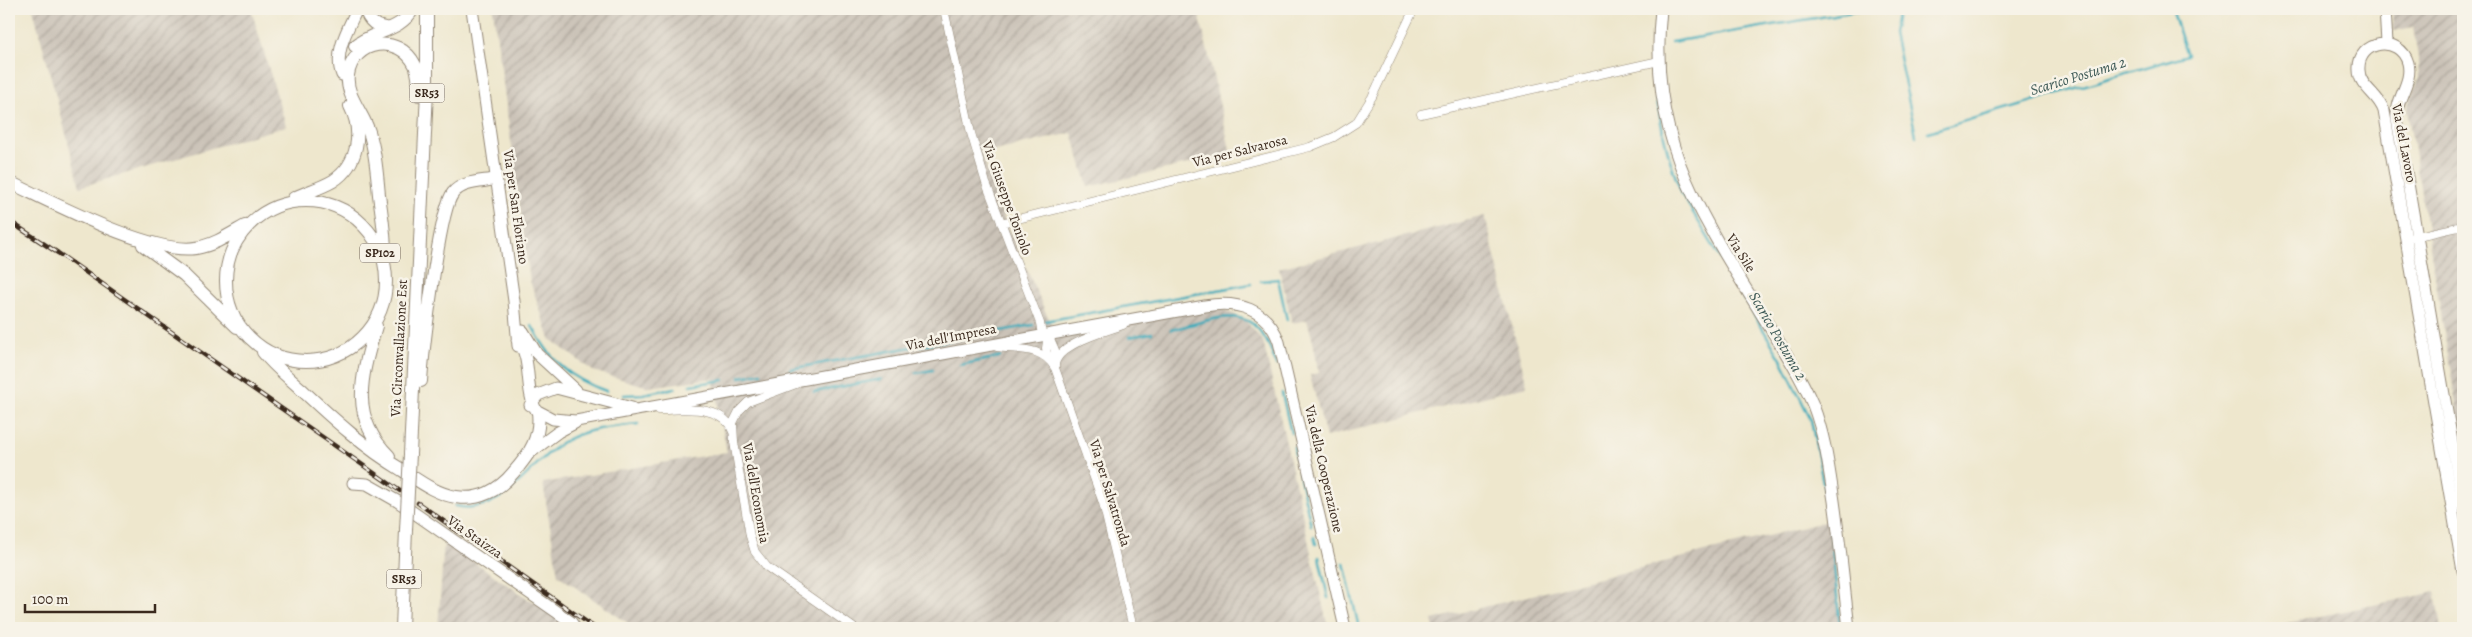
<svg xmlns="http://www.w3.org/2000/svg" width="2472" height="637" font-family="Alegreya,serif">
<defs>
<pattern id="industrial-furrows" width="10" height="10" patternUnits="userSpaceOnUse" patternTransform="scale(1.25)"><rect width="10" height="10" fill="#cbc3b8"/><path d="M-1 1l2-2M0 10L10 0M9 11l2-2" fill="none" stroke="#a69f95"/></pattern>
</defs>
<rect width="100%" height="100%" fill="#f7f3e8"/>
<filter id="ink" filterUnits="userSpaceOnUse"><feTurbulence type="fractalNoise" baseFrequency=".02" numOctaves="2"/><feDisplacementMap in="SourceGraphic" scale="10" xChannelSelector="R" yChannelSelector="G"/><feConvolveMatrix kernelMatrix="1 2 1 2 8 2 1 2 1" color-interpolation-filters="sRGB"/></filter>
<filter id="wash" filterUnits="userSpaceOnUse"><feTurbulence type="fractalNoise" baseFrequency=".0096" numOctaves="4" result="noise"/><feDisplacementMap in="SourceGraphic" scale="20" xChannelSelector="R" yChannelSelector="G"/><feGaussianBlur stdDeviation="1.12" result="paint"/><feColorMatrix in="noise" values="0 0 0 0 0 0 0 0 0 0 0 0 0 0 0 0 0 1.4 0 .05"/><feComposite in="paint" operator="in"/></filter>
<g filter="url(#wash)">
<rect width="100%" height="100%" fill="#eee7cd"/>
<!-- industrial -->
<path fill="url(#industrial-furrows)" d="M33,9H251L286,126L80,187Z
M493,9H1198L1231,154L1088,187L1072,133L982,154L1000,209L1056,336L1217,307L1244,319L1263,341L1328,628H635L558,575L543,483L727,452L713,378L649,387L593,371L550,339L530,281Z
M2392,9H2463V446L2407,108L2419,79L2418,57L2413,27L2393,31Z
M1485,216L1527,386L1326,437L1310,375L1319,373L1313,341L1307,320L1292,323L1279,268Z
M1828,521L1841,628H1434L1432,620Z
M444,541L528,599L569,615L588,628H438Z
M2436,592L2442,628H2264L2421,595Z"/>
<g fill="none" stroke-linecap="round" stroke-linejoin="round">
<!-- stream -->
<path stroke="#3eacbb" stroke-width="2.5" d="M1899,9L1894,33L1916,136
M1671,42L1870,9
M1653,69L1656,91
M1657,99C1662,133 1669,163 1682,194L1782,361L1811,420L1829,514L1840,627
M1928,132L2187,55L2172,9
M1261,281L1278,279L1287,320
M1045,321L1251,284
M532,326C551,361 568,378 606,391
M1171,330C1223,317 1257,298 1276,365
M1129,337L1152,333
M960,365L1000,357
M790,369L1033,325
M916,373L933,370
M740,377L761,373
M690,385L724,380
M814,392L882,379
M1282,393L1291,433
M624,395L643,394L675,388
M1294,447L1296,460
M1299,473L1311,525
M455,506C504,517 528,464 563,442C586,428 613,427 638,424
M1314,537L1316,544
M1319,557L1328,598
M1344,563L1359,628"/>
</g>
</g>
<g filter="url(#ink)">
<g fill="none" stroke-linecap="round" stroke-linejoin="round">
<defs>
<path id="street" d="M944,9L971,133L986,183L1040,323L1042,335
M1421,114L1659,61
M1001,223L1310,147L1334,137L1356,123L1372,97L1414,9
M2413,237L2463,226
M1048,334L1055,350V361
M1048,334L1046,348L1048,358
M997,347C1018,350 1043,346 1055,368L1103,503L1133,628
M1055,368C1052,345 1107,331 1123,325
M796,384L748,402L739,411L733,423L734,442L750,536L755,552L767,567L854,628
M659,410C682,410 723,403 733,432"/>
<path id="secondary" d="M365,9C368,22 377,28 391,28
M472,9L514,301L518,346
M1661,9C1648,134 1696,208 1759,310C1778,341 1799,372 1813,405C1825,436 1829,468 1834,501C1840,543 1844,586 1849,628
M2385,9L2387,43
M342,75C333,53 348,29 357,9
M523,331L537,354L576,390
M517,340C533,358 524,389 536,410L553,419L576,421L1205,306C1237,300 1268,309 1279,342L1345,628
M530,405L538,395L556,388L632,408
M527,455L558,432L575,423
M353,483L367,484L397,501L571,622L575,628
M2463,506L2397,119C2395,98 2413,83 2408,63C2400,34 2357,40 2359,70C2359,87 2379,94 2384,111L2463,571"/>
<path id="primary" d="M355,46C373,31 401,31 413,9
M9,182C52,202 151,255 196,248C214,245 229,235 245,226
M294,198C307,192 321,188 333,181C359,164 363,131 350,106
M226 281a80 80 0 1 1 160 0a80 80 0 1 1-160 0Z
M143,245L184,275L237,327
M385,260C386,238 382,217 379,195C377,175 376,154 370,135C365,115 345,96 348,75C353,40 399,33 415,65C419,74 419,85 419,95
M376,326C362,375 348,416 389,456
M263,352C274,366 288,377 301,389C333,419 365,448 402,470C419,481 436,494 456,497C479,501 499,490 513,473C530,454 541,437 538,412
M421,381C423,351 439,210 453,193C463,181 482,182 496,179
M410,454L427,91V9
M402,628L406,530"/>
</defs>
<!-- street casing -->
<use href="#street" stroke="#948876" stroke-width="9"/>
<!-- secondary casing -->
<use href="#secondary" stroke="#948876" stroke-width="13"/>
<!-- primary casing -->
<use href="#primary" stroke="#948876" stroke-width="14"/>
<!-- street -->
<use href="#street" stroke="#fff" stroke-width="8"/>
<!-- secondary -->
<use href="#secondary" stroke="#fff" stroke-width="11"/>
<!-- primary -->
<use href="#primary" stroke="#fff" stroke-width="12"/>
<defs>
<path id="rail" d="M9,221L58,253L400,491
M418,503L595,628"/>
</defs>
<!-- rail casing -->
<use href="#rail" stroke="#3b2a1e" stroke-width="4.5"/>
<!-- rail -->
<use href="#rail" stroke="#f7f3e8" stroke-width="2.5" stroke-dasharray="8" stroke-linecap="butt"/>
<defs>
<path id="primary-bridge" d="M406,530L410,454"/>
</defs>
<!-- primary-bridge casing -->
<use href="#primary-bridge" stroke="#948876" stroke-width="14" stroke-linecap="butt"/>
<!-- primary-bridge -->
<use href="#primary-bridge" stroke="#fff" stroke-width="12"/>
</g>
</g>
<g text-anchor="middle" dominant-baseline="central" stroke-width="5" stroke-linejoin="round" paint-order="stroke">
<!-- shield labels -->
<g fill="#f7f3e8" stroke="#73665b" stroke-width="1">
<rect x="409.5" y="83.5" width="35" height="19" rx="4"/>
<rect x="360" y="243.5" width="40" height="19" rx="4"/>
<rect x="386.5" y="569.5" width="35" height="19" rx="4"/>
</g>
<g font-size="12" font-weight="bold" fill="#3b2a1e">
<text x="427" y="93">SR53</text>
<text x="380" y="253">SP102</text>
<text x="404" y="579">SR53</text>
</g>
<!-- street labels -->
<g font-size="14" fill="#3b2a1e" stroke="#f7f3e8">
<text transform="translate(2404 143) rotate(79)">Via del Lavoro</text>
<text transform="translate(1240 151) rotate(-14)">Via per Salvarosa</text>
<text transform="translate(1007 198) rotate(70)">Via Giuseppe Toniolo</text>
<text transform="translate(516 207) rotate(82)">Via per San Floriano</text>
<text transform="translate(1741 253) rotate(58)">Via Sile</text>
<text transform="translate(951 337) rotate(-11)">Via dell'Impresa</text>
<text transform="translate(399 348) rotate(-87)">Via Circonvallazione Est</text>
<text transform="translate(1324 469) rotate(77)">Via della Cooperazione</text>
<text transform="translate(756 493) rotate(80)">Via dell'Economia</text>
<text transform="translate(1110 493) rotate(73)">Via per Salvatronda</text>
<text transform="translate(475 537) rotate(35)">Via Staizza</text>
</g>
<!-- water labels -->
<g font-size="15" font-style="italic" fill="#3c5855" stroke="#f7f3e8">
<text transform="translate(2078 76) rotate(-17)">Scarico Postuma 2</text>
<text transform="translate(1778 336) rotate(60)">Scarico Postuma 2</text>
</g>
</g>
<!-- margin -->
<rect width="2472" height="637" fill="none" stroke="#f7f3e8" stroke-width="30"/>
<!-- scale -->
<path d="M25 604v8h130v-8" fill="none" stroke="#3b2a1e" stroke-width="2.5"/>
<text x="32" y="604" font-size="15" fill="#3b2a1e" stroke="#f7f3e8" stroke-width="4" paint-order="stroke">100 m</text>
</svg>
